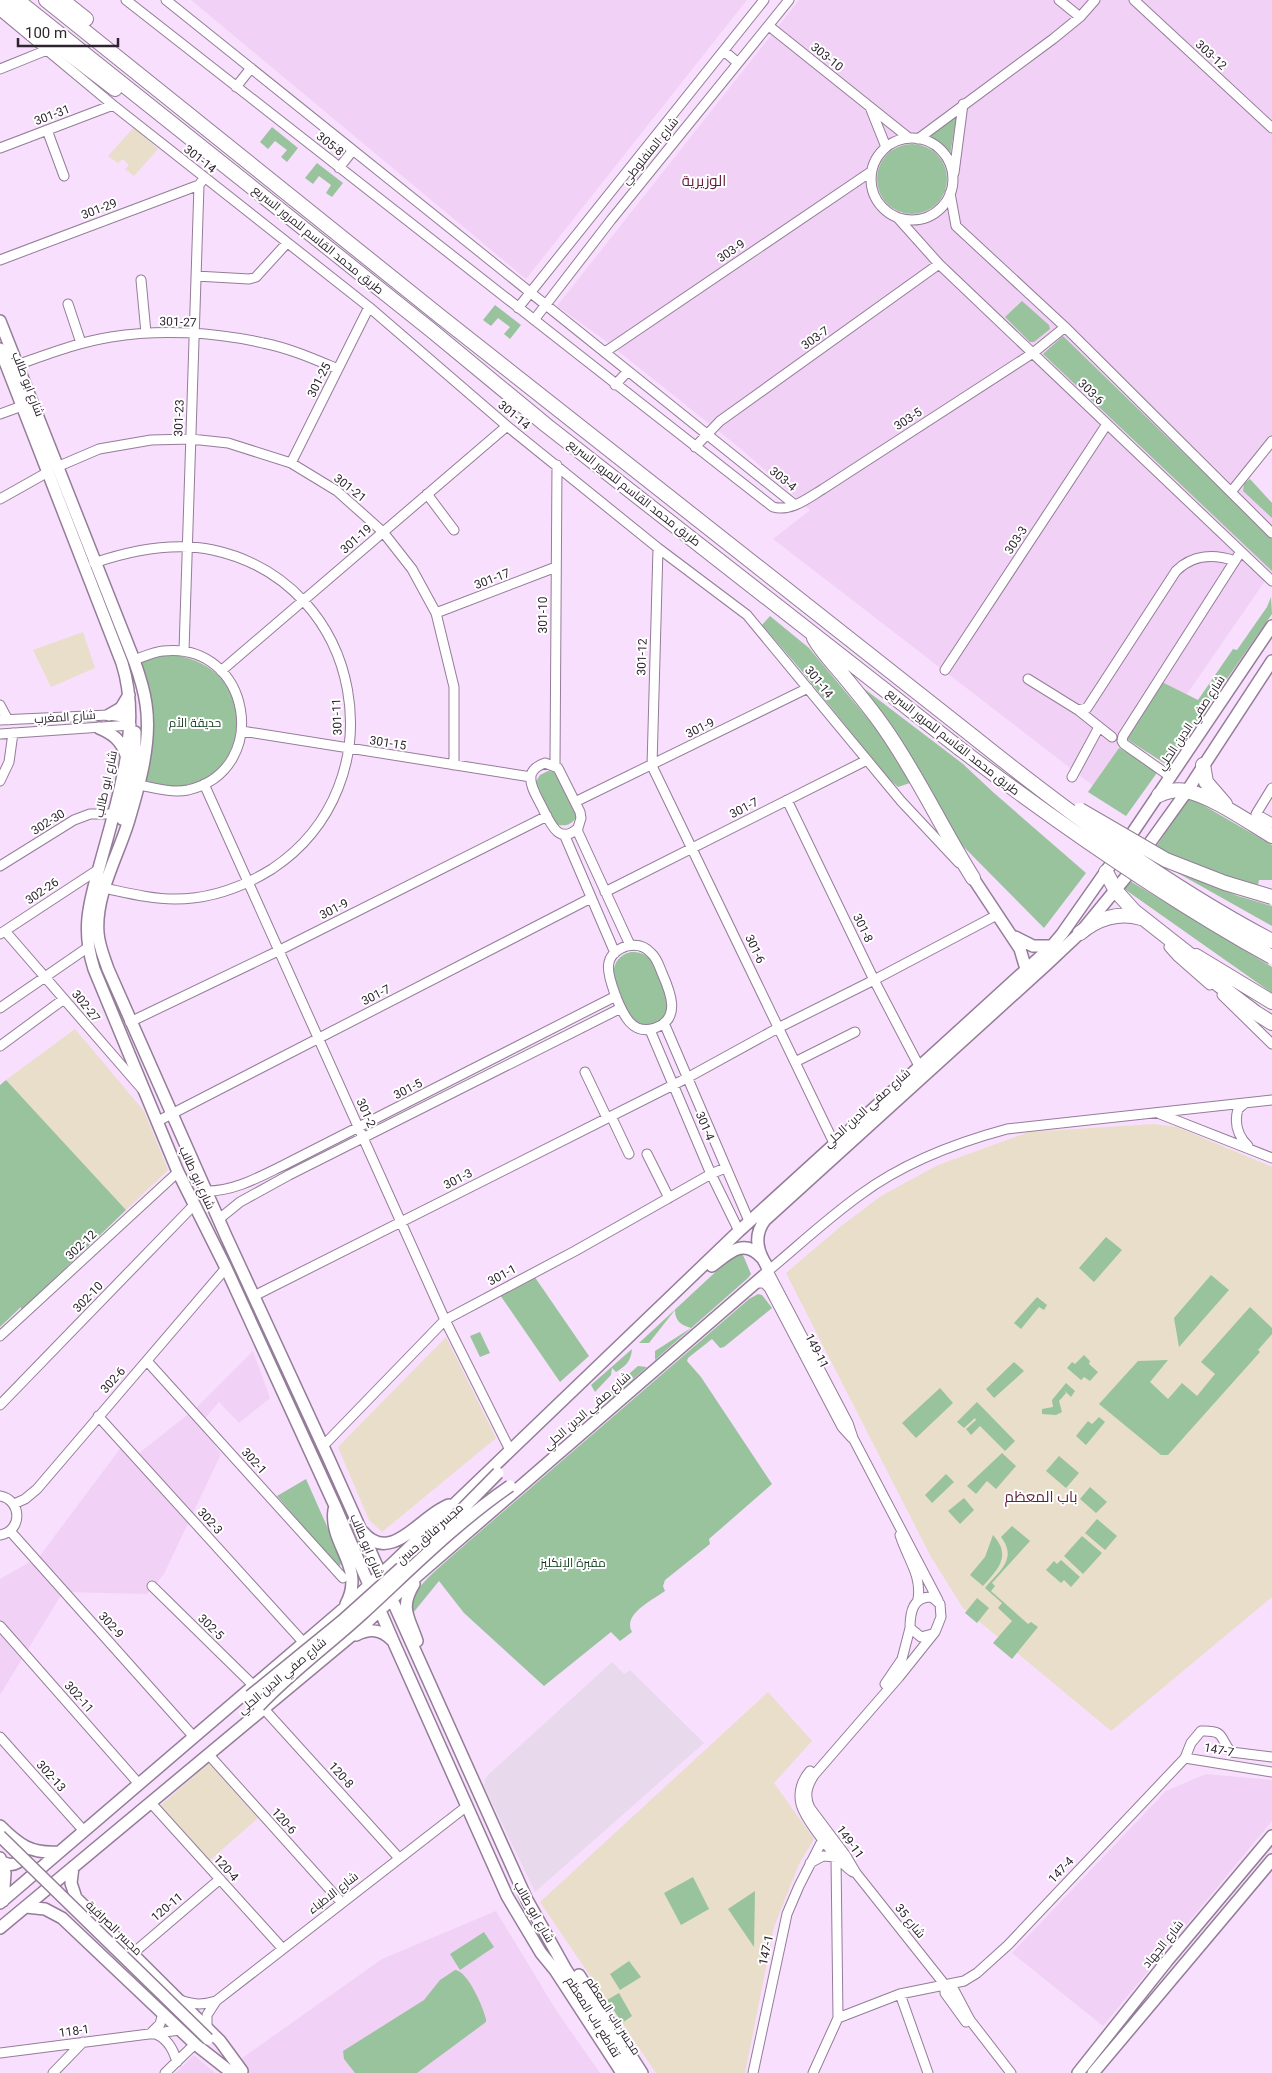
<svg xmlns="http://www.w3.org/2000/svg" width="1272" height="2073" font-family="Roboto,Cairo,sans-serif">
<rect width="100%" height="100%" fill="#f8dffd"/>
<!-- commercial -->
<path fill="#e8d9ec" d="M612,1662L624,1674L630,1670L704,1743L535,1892L484,1786L485,1780L489,1774Z"/>
<!-- built -->
<path fill="#f1d2f6" d="M191,0H747L526,279Z
M799,0H1272V450L1249,478L1272,503V571L1113,801L773,539L810,510L741,449L603,339L557,306Z
M253,1351L270,1398L239,1423L219,1402L200,1424L221,1454L164,1574L147,1594L63,1592L0,1695V1579L39,1557L122,1446L133,1458L196,1408Z
M1206,1774L1272,1780V1821L1103,2026L1012,1953L1166,1791Z
M496,1911L556,2010L600,2073H221L382,1959Z
M194,2055L215,2073H176Z"/>
<!-- education -->
<path fill="#e8dec9" d="M134,127L158,149L134,176L125,169L129,165L123,159L118,163L108,156Z
M83,632L95,668L51,687L33,650Z
M75,1029L144,1111L168,1170L126,1210L6,1080Z
M1154,1124L1177,1127L1272,1167V1597L1111,1731L963,1608L931,1557L786,1273L840,1227L881,1196L938,1165L1029,1132Z
M446,1337L496,1438L382,1532L369,1520L338,1447Z
M768,1692L812,1741L774,1783L814,1839L799,1864L774,1927L745,2073H656L540,1902Z
M209,1763L258,1818L209,1861L160,1806Z"/>
<!-- green -->
<path fill="#98c39d" d="M957,114L950,155L943,146L929,136Z
M272,127L298,148L287,162L281,157L287,150L275,141L268,149L260,142Z
M877 179a35 35 0 1 1 70 0a35 35 0 1 1-70 0Z
M317,163L343,183L332,197L326,193L331,185L319,176L313,184L305,178Z
M1022,301L1049,325L1050,329L1034,342H1030L1005,317Z
M495,305L521,325L510,339L504,334L510,327L498,318L491,326L483,320Z
M1063,336L1272,539V571L1043,354Z
M1250,479L1272,503V518L1243,491L1244,484Z
M1271,597L1272,614L1167,765L1127,739L1160,681L1198,700L1233,649L1237,650L1267,607Z
M770,616L809,648L879,732L910,783L898,787L887,777L800,669L762,625Z
M175,655C268,670 249,794 166,786C159,785 151,782 144,780L147,769L138,663L162,656Z
M858,684L963,764L994,793L1086,873L1044,928L949,832Z
M1119,748L1159,770L1126,816L1088,792Z
M548,771L558,773L578,814C573,825 564,828 554,823L535,783L540,775Z
M1189,797L1272,845V880H1259L1258,885C1224,876 1186,867 1156,847Z
M1176,872L1238,896L1272,906V926Z
M1130,881L1272,967V993L1123,888Z
M631,952C638,952 644,953 649,958C657,967 671,1001 666,1012C664,1018 658,1023 652,1024C628,1030 618,992 613,975C614,962 619,955 631,952Z
M6,1080L126,1210L21,1311V1307L0,1327V1085Z
M1106,1237L1122,1250L1094,1282L1079,1268Z
M737,1252L743,1255L751,1274L748,1278L655,1360V1351L691,1328C681,1325 675,1321 675,1310L649,1343H639Z
M532,1273L589,1356L560,1382L498,1292Z
M1211,1275L1229,1290L1179,1347L1174,1318Z
M758,1294L762,1295L772,1308L724,1347L720,1348L712,1339L688,1358L687,1361L701,1377L772,1484L709,1539L710,1544L665,1580L663,1586L665,1591C653,1600 622,1614 632,1632L620,1641L611,1632L544,1686L464,1613L439,1581L413,1613C411,1607 411,1600 415,1594C424,1578 454,1555 468,1542L749,1299Z
M1037,1297L1047,1305L1044,1310L1039,1307L1021,1329L1014,1323Z
M1250,1307L1272,1328V1334L1258,1350L1260,1352L1168,1455H1161L1099,1404L1138,1361L1168,1360L1150,1382L1168,1399L1182,1383L1197,1396L1215,1374L1201,1362Z
M480,1332L490,1353L480,1357L470,1336Z
M632,1349C631,1361 626,1366 616,1372L612,1368L611,1375L595,1392L591,1385Z
M1084,1355L1090,1361L1089,1364L1098,1372L1090,1381L1084,1377L1081,1380L1067,1368L1072,1362L1075,1364Z
M1014,1362L1024,1371L994,1398L986,1389Z
M638,1366L647,1367L607,1402L601,1399L619,1385L626,1384L623,1379Z
M1066,1383L1075,1391L1071,1397L1064,1390L1066,1393L1059,1401L1062,1412L1056,1415L1042,1414V1409L1053,1407L1052,1400Z
M940,1388L953,1403L916,1438L902,1423Z
M977,1402L1015,1441L1005,1451L980,1426L971,1435L966,1429L976,1420L975,1418L964,1428L957,1422Z
M1099,1417L1105,1422L1086,1445L1076,1436L1088,1421L1092,1424Z
M1002,1453L1016,1466L996,1489L987,1481L976,1494L967,1486Z
M1059,1456L1079,1473L1066,1488L1046,1471Z
M946,1474L954,1482L932,1503L925,1495Z
M306,1479L342,1560L340,1566L334,1563L277,1496Z
M1090,1487L1107,1502L1096,1513L1080,1499Z
M964,1498L974,1510L960,1524L948,1511Z
M1097,1519L1117,1536L1105,1550L1085,1533Z
M1012,1526L1030,1541L992,1583L995,1586L991,1591L1028,1624L1031,1622L1038,1627L1012,1659L993,1643L1012,1621L998,1608L1002,1603L985,1588C999,1571 1018,1559 1001,1537Z
M993,1535C1012,1556 998,1569 983,1586L970,1575L985,1557Z
M1082,1536L1102,1553L1083,1574L1064,1556Z
M1061,1560L1080,1577L1071,1587L1064,1580L1061,1583L1046,1570L1054,1561L1057,1564Z
M977,1598L989,1608L977,1623L965,1613Z
M693,1877L709,1909L681,1925L664,1893Z
M755,1891L754,1947L728,1909Z
M484,1932L494,1947L460,1970L450,1954Z
M629,1961L641,1977L620,1990L610,1974Z
M455,1970C468,1971 483,2007 486,2019V2022L417,2073H355L344,2059L343,2051L424,2000L440,1980Z
M619,1993L632,2016L622,2023L607,2000Z"/>
<g fill="none" stroke-linecap="round" stroke-linejoin="round">
<defs>
<path id="minor" d="M126,0L773,507C791,512 808,498 823,489L1033,353L1065,327
M166,0L795,505
M1059,0L1080,17
M1134,0L1272,128
M0,11L113,105L369,307L507,426L658,548L747,615L901,801L959,863
M769,26L909,138
M724,51L738,63
M0,69L47,50
M236,87L251,68
M870,107L886,147
M47,130L64,176
M871 179a41 41 0 1 1 82 0a41 41 0 1 1-82 0Z
M918,139L1053,39L1080,17L1095,0
M0,148L113,105
M339,168L353,150
M954,173L963,104
M950,193L956,226L1065,327L1272,533
M897,217L939,264L1272,581
M0,260L199,185L202,181
M196,276L249,279L256,277L287,243
M141,280L146,333
M68,304L81,343
M518,308L764,0
M534,320L611,220L789,0
M605,352L872,171
M17,365C48,354 79,342 111,337C160,329 215,332 263,343C289,348 314,359 338,369
M615,385L628,371
M0,414L22,406
M695,447L720,421L939,264
M291,463L369,307
M57,467L99,449L151,440L191,439L228,443L291,463L337,491L383,532L412,569L436,613L454,687V765
M1231,492L1272,441
M427,494L454,530
M0,499L48,472
M658,548L652,766L834,1143
M94,563C132,550 174,542 213,550C365,583 400,784 272,869C243,887 209,899 175,899C151,899 128,893 104,888
M436,613L556,567
M184,651L199,185
M134,660C143,657 153,652 163,651C251,641 273,770 188,790C171,793 155,788 139,785
M945,670L1107,424
M221,671L507,426
M1028,679L1078,710L1087,708L1176,571C1193,554 1215,554 1235,561
M0,705L8,720
M1078,710L1112,737
M0,720L109,715L130,718
M242,731L531,777
M0,734L131,725
M545,763L558,768L580,812L581,818L578,828C558,847 549,820 541,805C537,797 529,785 531,775C533,768 539,765 545,763Z
M555,765L557,465
M1072,777L1099,727
M1171,777L1124,744L1122,741L1123,736L1238,556
M0,781L9,762L13,733
M204,784L445,1320L510,1450
M1272,788L1256,814L1272,823
M787,800L874,980L919,1066
M575,802L808,688
M577,830L630,945
M564,834L615,953
M0,866L74,820L90,814H114
M605,892L867,760
M5,931L142,1089
M0,934L99,869
M1172,941L1169,947L1177,956L1210,985
M627,946C636,944 645,946 651,953C657,958 659,966 662,973C670,991 682,1019 655,1028C632,1036 623,1014 616,997C609,977 599,955 627,946Z
M1222,995L1272,1044
M0,1008L87,948
M130,1022L278,951L547,816
M664,1023L749,1221
M650,1030L711,1174L739,1231
M0,1046L64,999
M795,1062L855,1032
M585,1072L607,1118
M1245,1103L1238,1109C1234,1123 1238,1136 1248,1146
M1160,1114L1272,1158
M611,1116L629,1154
M158,1121L591,898
M647,1154L669,1198
M207,1191C235,1191 259,1177 284,1165L616,996
M219,1219L240,1202L289,1175L621,1008
M768,1271C799,1245 828,1218 860,1195C903,1163 955,1143 1007,1129L1272,1100
M768,1271L848,1423L853,1438L938,1600
M755,1283H764L769,1288L842,1427L852,1438
M254,1296L687,1078L778,1028L874,980L997,915
M0,1336L178,1172
M147,1361L343,1578
M0,1405L194,1205
M98,1416L304,1643
M323,1446L445,1320L575,1251L711,1174L725,1168
M0,1496C22,1500 23,1531 0,1535
M14,1504L25,1499L37,1489L226,1268
M10,1531L194,1737
M900,1535C907,1558 922,1575 918,1599
M152,1586L254,1686
M0,1626L139,1784
M932,1634L921,1637L910,1628C910,1612 913,1596 932,1597L940,1604L941,1617L935,1632L899,1677L814,1775C807,1786 804,1796 810,1808L846,1856L856,1873L945,1985L953,1988L970,2020L1011,2073
M885,1684L902,1659L910,1628
M264,1709L399,1858
M0,1737L84,1831
M209,1755L342,1903
M1185,1758L1272,1772
M810,1771C802,1780 798,1792 801,1804C805,1820 839,1863 853,1872
M151,1803L283,1949
M810,1863L823,1856L836,1857L838,2018L813,2073
M131,1955L220,1879
M945,1985V1993L966,2022
M900,1994L928,2073
M180,2000C193,2005 203,2005 216,2001
M838,2018L900,1994L964,1981L977,1973L1008,1945L1185,1758L1191,1743L1201,1731C1226,1730 1219,1738 1231,1752L1272,1757
M207,2028V2015L216,2001L467,1806
M152,2032L160,2024L163,2013
M152,2033C166,2036 173,2048 177,2062
M0,2053L180,2030
M53,2073L83,2042
M165,2073L195,2044
M753,2073L787,1914L799,1886L823,1839"/>
<path id="major" d="M0,321L134,660C139,674 144,689 146,704C152,743 139,786 128,823C117,858 95,896 98,933C99,946 104,957 108,969L226,1236L328,1457L527,1900L565,1968L633,2073
M0,349L122,663C142,726 119,795 102,857C91,898 80,926 94,969L178,1172L226,1268L335,1506L394,1643L507,1896L541,1953L555,1970L622,2073
M109,715L121,708L129,695
M99,728C113,734 121,740 126,755
M122,819L135,749V732
M1131,835L1272,626
M1149,844L1187,791L1272,661
M973,878L1020,949L1026,969
M1015,937L1033,946H1054
M712,1266C729,1253 744,1237 762,1258
M334,1510C329,1545 366,1567 346,1604
M363,1532C391,1566 422,1514 449,1505
M414,1584C399,1608 409,1617 417,1641
M356,1635C370,1628 381,1629 392,1640
M0,1826C19,1845 31,1854 59,1852
M0,1858L5,1873L3,1901
M2,1862C14,1868 24,1862 23,1848
M73,1867L71,1883L76,1898L220,2041L242,2071
M0,1903L348,1605L394,1562L739,1231L1051,947L1062,934L1109,867
M26,1907L45,1909L62,1918L195,2044L232,2073
M0,1928L364,1625L409,1583L768,1272C768,1267 767,1266 764,1261C756,1247 755,1233 765,1220L1046,965L1080,933L1126,877
M579,1975L642,2073
M1078,2073L1167,1961L1272,1836
M1093,2073L1272,1860"/>
<path id="highway" d="M17,0L431,330L546,425L959,748
M46,0L441,317L970,734
M62,0L86,19
M0,1L115,89
M814,638C822,652 832,662 842,674C857,692 872,710 885,729C918,776 942,829 973,878
M1203,765L1206,782L1225,804
M1159,795C1168,791 1176,789 1186,791C1210,795 1250,823 1272,836
M1106,872L1116,891L1134,911L1190,955L1197,965L1219,985L1256,1013L1272,1023
M1080,933C1097,919 1119,911 1141,918
M1196,956L1272,1002"/>
</defs>
<!-- minor casing -->
<use href="#minor" stroke="#947d98" stroke-width="11"/>
<!-- major casing -->
<use href="#major" stroke="#947d98" stroke-width="14"/>
<!-- highway casing -->
<use href="#highway" stroke="#947d98" stroke-width="16"/>
<!-- minor -->
<use href="#minor" stroke="#fff" stroke-width="9"/>
<!-- major -->
<use href="#major" stroke="#fff" stroke-width="11"/>
<!-- highway -->
<use href="#highway" stroke="#fff" stroke-width="14"/>
<defs>
<path id="major-bridge" d="M431,1541L498,1473
M250,1696L342,1621L401,1568
M259,1706C290,1673 327,1646 361,1615C409,1571 456,1523 510,1486
M0,1836L208,2039"/>
<path id="highway-bridge" d="M970,734C1065,810 1164,884 1272,941
M959,748C1059,824 1162,896 1272,957
M1080,810L1166,860L1225,883L1272,897"/>
</defs>
<!-- major-bridge casing -->
<use href="#major-bridge" stroke="#947d98" stroke-width="14" stroke-linecap="butt"/>
<!-- highway-bridge casing -->
<use href="#highway-bridge" stroke="#947d98" stroke-width="16" stroke-linecap="butt"/>
<!-- major-bridge -->
<use href="#major-bridge" stroke="#fff" stroke-width="11"/>
<!-- highway-bridge -->
<use href="#highway-bridge" stroke="#fff" stroke-width="14"/>
</g>
<g text-anchor="middle" dominant-baseline="central" stroke-width="4" stroke-linejoin="round" paint-order="stroke">
<!-- street labels -->
<g font-size="12" fill="#2e242f" stroke="#fff">
<text transform="translate(1211 55) rotate(43)">303-12</text>
<text transform="translate(827 57) rotate(39)">303-10</text>
<text transform="translate(52 115) rotate(-21)">301-31</text>
<text transform="translate(330 144) rotate(38)">305-8</text>
<text transform="translate(650 151) rotate(-51)">شارع المنفلوطي</text>
<text transform="translate(200 159) rotate(38)">301-14</text>
<text transform="translate(99 209) rotate(-21)">301-29</text>
<text transform="translate(318 240) rotate(39)">طريق محمد القاسم للمرور السريع</text>
<text transform="translate(731 251) rotate(-34)">303-9</text>
<text transform="translate(178 322) rotate(2)">301-27</text>
<text transform="translate(815 338) rotate(-35)">303-7</text>
<text transform="translate(319 380) rotate(-63)">301-25</text>
<text transform="translate(28 384) rotate(69)">شارع ابو طالب</text>
<text transform="translate(1091 392) rotate(44)">303-6</text>
<text transform="translate(514 415) rotate(40)">301-14</text>
<text transform="translate(179 418) rotate(-88)">301-23</text>
<text transform="translate(908 419) rotate(-33)">303-5</text>
<text transform="translate(783 479) rotate(39)">303-4</text>
<text transform="translate(350 488) rotate(38)">301-21</text>
<text transform="translate(634 493) rotate(38)">طريق محمد القاسم للمرور السريع</text>
<text transform="translate(356 539) rotate(-41)">301-19</text>
<text transform="translate(1016 540) rotate(-57)">303-3</text>
<text transform="translate(492 579) rotate(-21)">301-17</text>
<text transform="translate(543 615) rotate(-90)">301-10</text>
<text transform="translate(642 657) rotate(-88)">301-12</text>
<text transform="translate(819 682) rotate(51)">301-14</text>
<text transform="translate(65 717) rotate(-4)">شارع المغرب</text>
<text transform="translate(337 717) rotate(-92)">301-11</text>
<text transform="translate(1191 723) rotate(-56)">شارع صفي الدين الحلي</text>
<text transform="translate(700 728) rotate(-26)">301-9</text>
<text transform="translate(953 742) rotate(38)">طريق محمد القاسم للمرور السريع</text>
<text transform="translate(388 743) rotate(9)">301-15</text>
<text transform="translate(106 784) rotate(-78)">شارع ابو طالب</text>
<text transform="translate(744 808) rotate(-27)">301-7</text>
<text transform="translate(48 822) rotate(-32)">302-30</text>
<text transform="translate(42 891) rotate(-34)">302-26</text>
<text transform="translate(334 909) rotate(-27)">301-9</text>
<text transform="translate(863 928) rotate(64)">301-8</text>
<text transform="translate(755 949) rotate(65)">301-6</text>
<text transform="translate(376 995) rotate(-27)">301-7</text>
<text transform="translate(86 1006) rotate(51)">302-27</text>
<text transform="translate(408 1089) rotate(-27)">301-5</text>
<text transform="translate(867 1108) rotate(-42)">شارع صفي الدين الحلي</text>
<text transform="translate(366 1113) rotate(66)">301-2</text>
<text transform="translate(705 1126) rotate(67)">301-4</text>
<text transform="translate(197 1178) rotate(65)">شارع ابو طالب</text>
<text transform="translate(458 1179) rotate(-27)">301-3</text>
<text transform="translate(81 1245) rotate(-43)">302-12</text>
<text transform="translate(502 1275) rotate(-28)">301-1</text>
<text transform="translate(88 1297) rotate(-46)">302-10</text>
<text transform="translate(817 1351) rotate(63)">149-11</text>
<text transform="translate(113 1380) rotate(-48)">302-6</text>
<text transform="translate(587 1411) rotate(-41)">شارع صفي الدين الحلي</text>
<text transform="translate(254 1461) rotate(48)">302-1</text>
<text transform="translate(210 1521) rotate(48)">302-3</text>
<text transform="translate(430 1534) rotate(-42)">مجسر فائق حسن</text>
<text transform="translate(367 1546) rotate(67)">شارع ابو طالب</text>
<text transform="translate(111 1625) rotate(48)">302-9</text>
<text transform="translate(211 1627) rotate(44)">302-5</text>
<text transform="translate(282 1676) rotate(-40)">شارع صفي الدين الحلي</text>
<text transform="translate(79 1697) rotate(49)">302-11</text>
<text transform="translate(1219 1750) rotate(10)">147-7</text>
<text transform="translate(341 1775) rotate(48)">120-8</text>
<text transform="translate(51 1776) rotate(48)">302-13</text>
<text transform="translate(284 1821) rotate(48)">120-6</text>
<text transform="translate(850 1842) rotate(54)">149-11</text>
<text transform="translate(226 1868) rotate(48)">120-4</text>
<text transform="translate(1061 1870) rotate(-47)">147-4</text>
<text transform="translate(333 1893) rotate(-38)">شارع الاطباء</text>
<text transform="translate(167 1907) rotate(-40)">120-11</text>
<text transform="translate(534 1912) rotate(60)">شارع ابو طالب</text>
<text transform="translate(910 1921) rotate(51)">شارع 35</text>
<text transform="translate(114 1928) rotate(44)">مجسر الصرافية</text>
<text transform="translate(1163 1944) rotate(-51)">شارع الجهاد</text>
<text transform="translate(766 1950) rotate(-78)">147-1</text>
<text transform="translate(613 2016) rotate(57)">مجسر باب المعظم</text>
<text transform="translate(593 2017) rotate(58)">تقاطع باب المعظم</text>
<text transform="translate(74 2031) rotate(-8)">118-1</text>
</g>
<!-- park labels -->
<g font-size="12" fill="#0f3b1a" stroke="#fff">
<text x="195" y="723">حديقة الأم</text>
<text x="573" y="1563">مقبرة الإنكليز</text>
</g>
<!-- quarter labels -->
<g font-size="15" fill="#62203a" stroke="#fff">
<text x="704" y="181">الوزيرية</text>
<text x="1041" y="1497">باب المعظم</text>
</g>
</g>
<!-- scale -->
<path d="M18 38v8h100v-8" fill="none" stroke="#2e242f" stroke-width="2.5"/>
<text x="25" y="38" font-size="15" fill="#2e242f" stroke="#ffffff" stroke-width="4" paint-order="stroke">100 m</text>
</svg>
